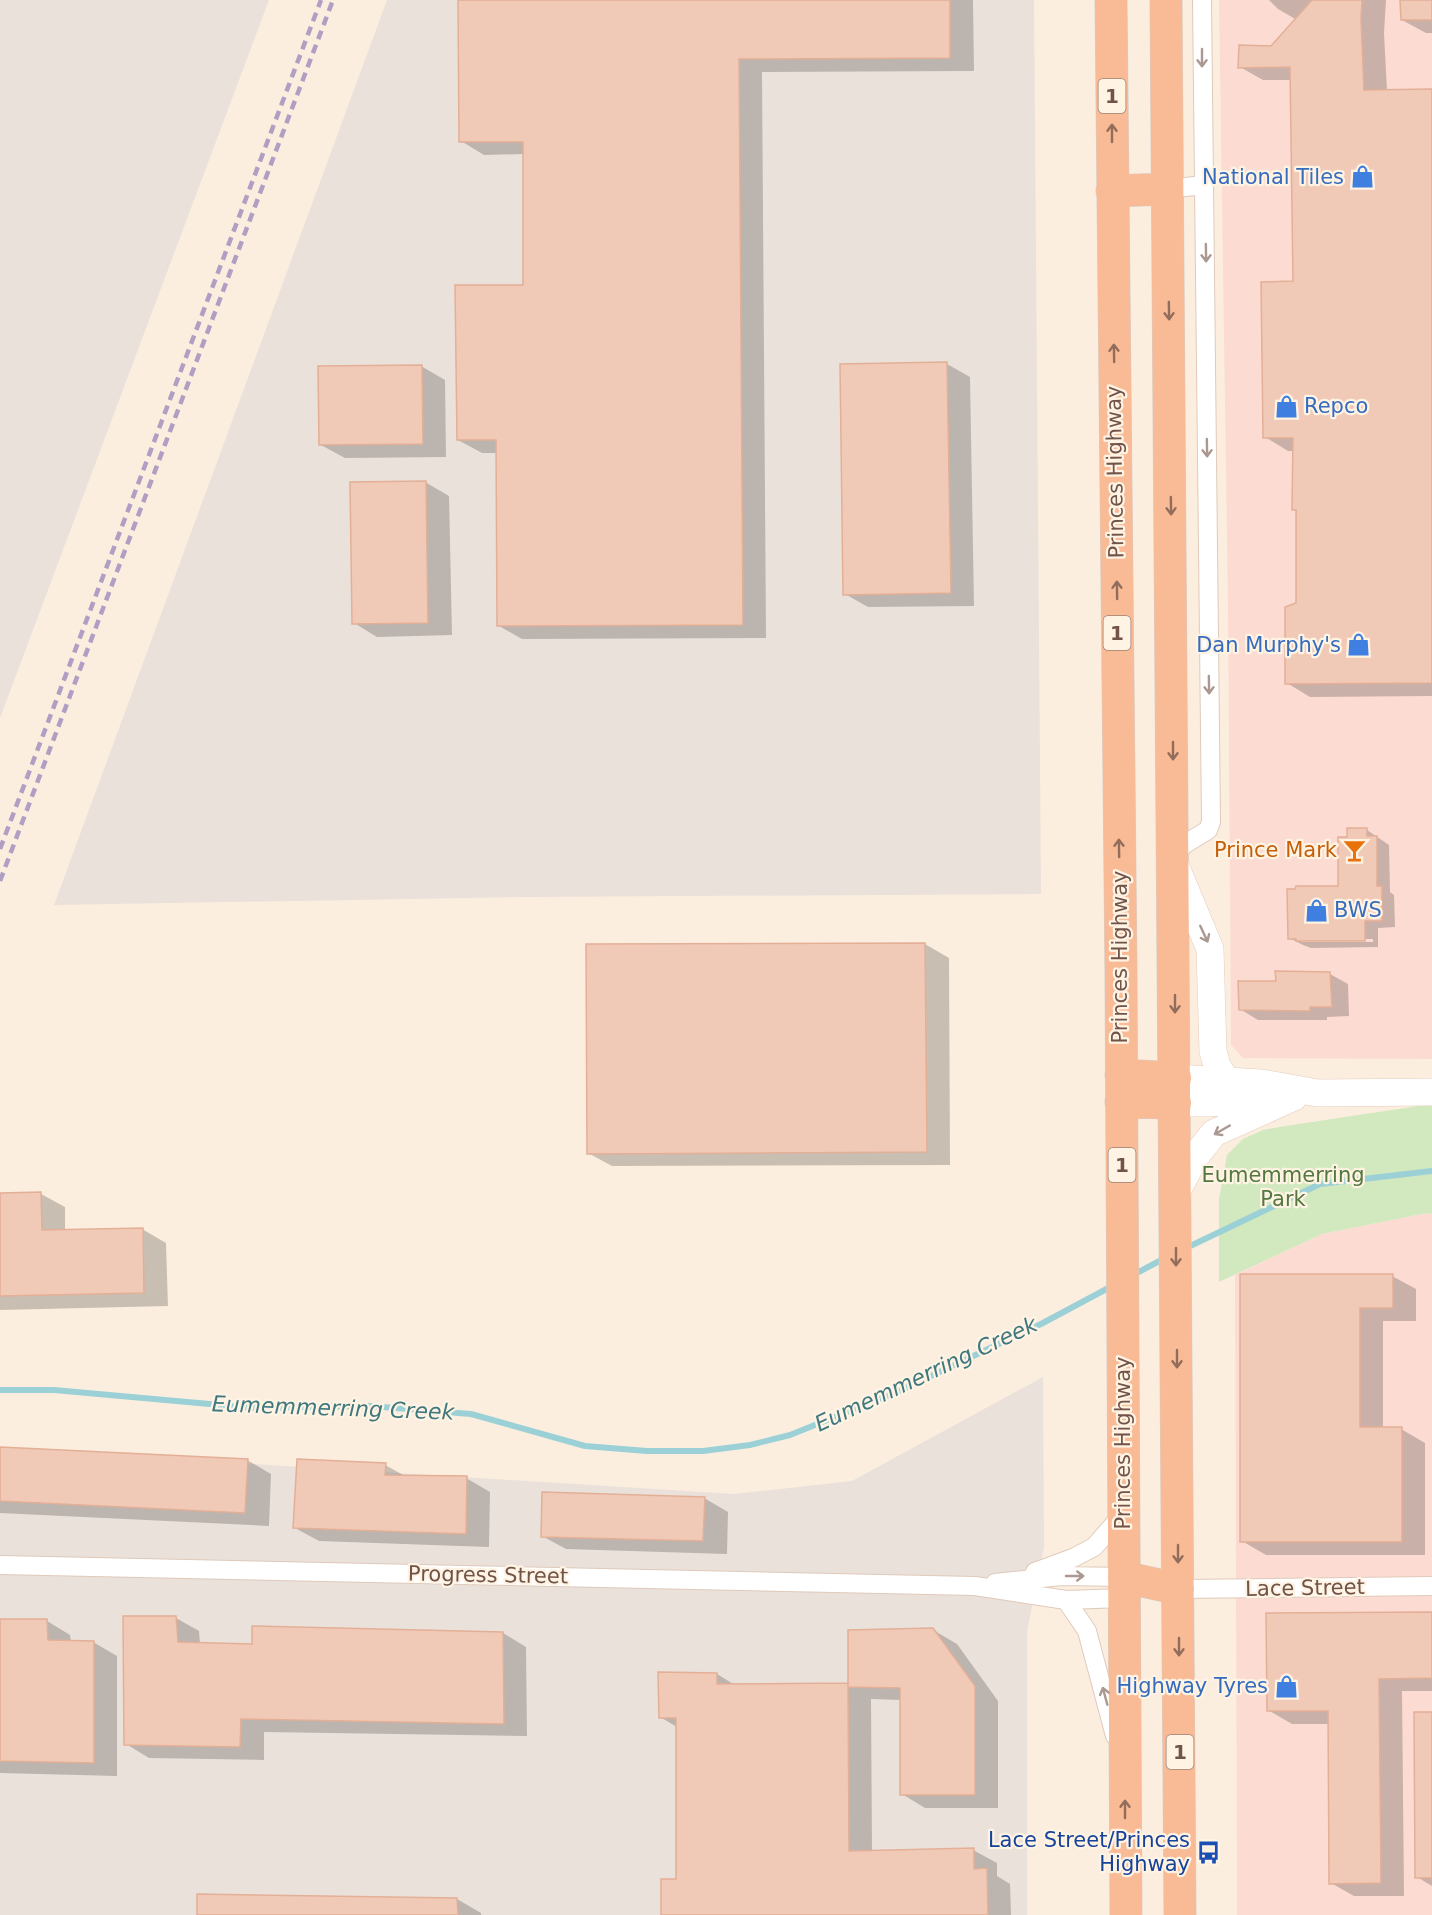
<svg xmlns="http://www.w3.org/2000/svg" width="1432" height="1915" font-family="'DejaVu Sans',sans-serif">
<rect width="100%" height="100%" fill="#fceedf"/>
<!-- commercial -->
<path fill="#fcdcd2" d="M1219,0H1432V1059L1243,1058L1231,1045L1228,608Z
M1427,1213L1432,1214V1915H1237L1235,1275L1322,1234Z"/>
<!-- industrial -->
<path fill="#eae1db" d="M0,0H269L0,718Z
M387,0H1034L1041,894L529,897L54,905Z
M1043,1377L1044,1547L1027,1631V1915H0V1448L734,1494L852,1481Z"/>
<!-- green -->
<path fill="#d2e8be" d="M1432,1104V1214L1427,1213L1322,1234L1219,1282V1199L1227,1155L1243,1139L1263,1130L1285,1126Z"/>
<!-- shadow -->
<path fill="#0003" fill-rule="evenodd" d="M460,0H973L974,71L762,72L766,638L522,639L499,626L498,453H482L458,440L525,286L524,154L484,155L461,141Z
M1269,0H1386L1384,33L1387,91H1432V696L1310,697L1287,683L1297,604L1298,512L1294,509V451H1288L1265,437L1294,283L1292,80H1263L1240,67L1272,48L1297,20L1278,9Z
M1402,0H1432V33H1426L1402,20Z
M947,364L970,377L974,606L868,607L845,594Z
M421,366L445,380L446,457L345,458L321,445Z
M425,482L449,496L452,635L377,637L354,623Z
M1349,830H1367L1389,845L1390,892L1394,895L1395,927L1378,928V947L1311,948L1303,945L1289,938L1340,887ZM1301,939H1373V942H1301Z
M925,944L949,958L950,1165L612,1166L588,1153Z
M1330,974L1348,984L1349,1016L1327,1017V1020H1258L1240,1009L1277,983Z
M41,1194L65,1207V1231L142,1229L166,1243L168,1306L0,1310V1195Z
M1242,1276H1392L1416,1289V1321H1383V1429H1401L1425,1443V1555H1266L1242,1541Z
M0,1449L247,1460L271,1474L269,1526L0,1513Z
M385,1465L407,1477L466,1478L490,1492L489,1547L319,1541L295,1528Z
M704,1498L728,1512L727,1554L566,1549L542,1536Z
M1432,1614V1691H1402L1404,1896H1354L1331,1883L1329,1724H1292L1268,1710Z
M176,1618L199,1631L200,1644L254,1645L503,1633L526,1647L527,1736L264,1732V1760L149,1758L126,1744Z
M0,1620L47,1621L70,1635L71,1642H93L117,1656V1776L0,1773Z
M933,1630L957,1644L998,1701V1808H925L902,1794V1700L871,1699L872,1852L973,1850L997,1863V1876L1010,1884L1011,1915H662L678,1881L677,1727L660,1717L717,1674L735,1685H848Z
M1432,1714V1886L1417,1877Z
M457,1899L481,1913V1915H198Z"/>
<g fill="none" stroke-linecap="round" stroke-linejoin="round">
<!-- stream -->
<path stroke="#9bd1d6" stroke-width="6" d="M1184,1249L1320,1184L1432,1171
M1133,1275L1167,1257
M0,1390H54L254,1408L370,1406L471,1414L585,1446L647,1451H703L750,1445L790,1435L897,1392L1041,1324L1114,1285"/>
</g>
<!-- building -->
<path fill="#f1cab7" stroke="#e3af97" stroke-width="1.5" d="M458,0H950V58L739,59L743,625L497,626L496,440H457L455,285H523V142H459Z
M1312,0H1362L1361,19L1364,90L1432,89V683L1285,684V607L1296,603V510H1292L1293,438H1263L1261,282L1293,281L1290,67L1238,68L1239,45L1271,46Z
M1400,0H1432V20H1401Z
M947,362L951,593L843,595L840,364Z
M422,365L423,444L319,445L318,366Z
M426,481L428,623L352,624L350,482Z
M1347,828H1367V836H1377V886H1382V921H1365V941H1296V939H1288L1287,889H1295L1296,886H1338V837H1347Z
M925,943L927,1152L587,1154L586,944Z
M1275,971L1330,972L1332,1007H1310V1011L1239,1010L1238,981H1276Z
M41,1192L42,1230L143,1228L144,1293L0,1296V1193Z
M1240,1274H1393V1308H1360V1427H1402V1542H1240Z
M0,1447L248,1459L245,1513L0,1501Z
M297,1459L386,1463L385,1475L467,1476L466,1534L293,1528Z
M542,1492L705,1497L703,1541L541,1537Z
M1432,1612V1678L1379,1679L1381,1883L1329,1884L1328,1711H1267L1266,1613Z
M123,1616H176L178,1642L252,1644V1626L503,1632L504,1724L241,1719L240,1747L124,1745Z
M0,1619H47L48,1640L94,1641V1763L0,1761Z
M933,1628L975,1686V1795H900V1688L848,1687V1630Z
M658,1672L717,1673V1684L848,1683L849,1851L974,1848V1869L987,1868L988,1915H661V1879H676V1718H659Z
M1414,1712H1432V1878H1415Z
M197,1894L457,1898L458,1915H197Z"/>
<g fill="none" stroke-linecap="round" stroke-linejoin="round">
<defs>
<path id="minor" d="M1167,189L1204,185
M1174,856L1185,844L1208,830L1211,822L1202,0
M0,1565L975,1586L1066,1600L1124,1598
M1035,1572L1073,1558L1094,1547L1123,1514
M995,1583L1061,1576L1124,1577
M1178,1589L1432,1586
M1066,1600L1087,1631L1115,1736"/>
<path id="secondary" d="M1175,865L1210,949L1213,1051L1217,1066L1226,1080
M1175,1078L1261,1083L1318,1093L1432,1092
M1175,1103H1208L1272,1099
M1176,1193L1195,1157L1214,1133L1294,1097"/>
<path id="trunk" d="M1111,0L1121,973L1126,1915
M1166,0L1180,1915
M1112,191L1167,189
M1121,1075L1175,1078
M1121,1102L1175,1103
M1124,1577L1178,1589"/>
</defs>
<!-- minor casing -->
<use href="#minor" stroke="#dfcabb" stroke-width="20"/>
<!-- secondary casing -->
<use href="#secondary" stroke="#e6ccbb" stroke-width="28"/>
<!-- trunk casing -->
<use href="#trunk" stroke="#d7cfcb" stroke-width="33"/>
<!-- minor -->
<use href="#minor" stroke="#fff" stroke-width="18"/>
<!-- secondary -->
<use href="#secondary" stroke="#fff" stroke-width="27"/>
<!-- trunk -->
<use href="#trunk" stroke="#f8bb96" stroke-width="32"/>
<!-- rail -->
<path stroke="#b09fc3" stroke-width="4.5" stroke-dasharray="9 6" stroke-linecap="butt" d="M0,849L321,0
M0,881L333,0"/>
</g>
<!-- one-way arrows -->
<defs><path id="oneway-shaft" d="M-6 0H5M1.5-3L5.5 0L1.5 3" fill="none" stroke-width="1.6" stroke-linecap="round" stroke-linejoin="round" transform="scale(1.5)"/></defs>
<g stroke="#aa9891">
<use href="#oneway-shaft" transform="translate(1202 58) rotate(90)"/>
<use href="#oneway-shaft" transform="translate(1206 253) rotate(89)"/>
<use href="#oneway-shaft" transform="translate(1207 448) rotate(89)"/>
<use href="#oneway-shaft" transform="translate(1209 685) rotate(89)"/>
<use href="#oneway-shaft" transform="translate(1204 934) rotate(65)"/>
<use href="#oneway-shaft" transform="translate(1222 1130) rotate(150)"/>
<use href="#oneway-shaft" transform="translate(1075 1576)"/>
<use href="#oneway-shaft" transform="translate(1105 1696) rotate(-105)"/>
</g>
<g stroke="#936d5b">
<use href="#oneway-shaft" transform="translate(1112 133) rotate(-90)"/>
<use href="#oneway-shaft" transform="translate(1169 311) rotate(89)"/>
<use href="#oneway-shaft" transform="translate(1114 353) rotate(-91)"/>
<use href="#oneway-shaft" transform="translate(1171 506) rotate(89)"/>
<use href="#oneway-shaft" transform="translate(1117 590) rotate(-91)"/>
<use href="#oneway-shaft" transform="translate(1173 751) rotate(90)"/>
<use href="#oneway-shaft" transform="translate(1119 848) rotate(-91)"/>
<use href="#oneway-shaft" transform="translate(1175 1004) rotate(90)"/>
<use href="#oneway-shaft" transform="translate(1176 1257) rotate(90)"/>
<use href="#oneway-shaft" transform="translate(1177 1359) rotate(90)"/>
<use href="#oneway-shaft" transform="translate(1178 1554) rotate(90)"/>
<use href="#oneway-shaft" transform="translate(1179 1647) rotate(90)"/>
<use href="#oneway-shaft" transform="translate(1125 1809) rotate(-90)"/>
</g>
<!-- icons -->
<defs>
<symbol id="shop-bare" viewBox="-9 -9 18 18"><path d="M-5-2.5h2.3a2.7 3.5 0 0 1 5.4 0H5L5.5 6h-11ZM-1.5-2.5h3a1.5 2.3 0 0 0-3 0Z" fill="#3f7fe0" stroke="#fff3e4" stroke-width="2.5" paint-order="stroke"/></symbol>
<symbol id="bar-bare" viewBox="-9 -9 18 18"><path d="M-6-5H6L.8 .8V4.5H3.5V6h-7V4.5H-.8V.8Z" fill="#e8710a" stroke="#fff3e4" stroke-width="2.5" paint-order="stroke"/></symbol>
<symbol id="bus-bare" viewBox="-9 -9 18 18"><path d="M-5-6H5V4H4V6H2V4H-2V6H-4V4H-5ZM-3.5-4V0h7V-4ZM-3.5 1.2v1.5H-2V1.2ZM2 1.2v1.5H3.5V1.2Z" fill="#1a4fb4" stroke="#fff3e4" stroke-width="2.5" paint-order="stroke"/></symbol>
</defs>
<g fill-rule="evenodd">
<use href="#shop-bare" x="1346" y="160" width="33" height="33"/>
<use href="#shop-bare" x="1270" y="390" width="33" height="33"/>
<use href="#shop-bare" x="1342" y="628" width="33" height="33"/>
<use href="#bar-bare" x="1338" y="834" width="33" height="33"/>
<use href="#shop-bare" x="1300" y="894" width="33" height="33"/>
<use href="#shop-bare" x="1270" y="1670" width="33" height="33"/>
<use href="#bus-bare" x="1192" y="1836" width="33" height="33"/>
</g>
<g text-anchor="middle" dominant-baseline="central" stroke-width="4.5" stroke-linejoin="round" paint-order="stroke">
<!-- shield labels -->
<g fill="#fff3e4" stroke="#9c8376" stroke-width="1.5">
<rect x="1098.5" y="79" width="27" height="34" rx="4.5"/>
<rect x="1103.5" y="616" width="27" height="34" rx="4.5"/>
<rect x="1108.5" y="1148" width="27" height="34" rx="4.5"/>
<rect x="1166.5" y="1735" width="27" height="34" rx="4.5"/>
</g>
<g font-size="20" font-weight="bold" fill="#715347">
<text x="1112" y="96">1</text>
<text x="1117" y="633">1</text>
<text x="1122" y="1165">1</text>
<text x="1180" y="1752">1</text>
</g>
<!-- shop labels -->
<g font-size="21" fill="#366cbe" stroke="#fff3e4" text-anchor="end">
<text x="1344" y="177">National Tiles</text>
<text x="1304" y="406" text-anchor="start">Repco</text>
<text x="1341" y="645">Dan Murphy's</text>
<text x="1334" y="910" text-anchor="start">BWS</text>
<text x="1268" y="1686">Highway Tyres</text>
</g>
<!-- street labels -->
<g font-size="21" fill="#715347" stroke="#fff3e4">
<text transform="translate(1115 472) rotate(-91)">Princes Highway</text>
<text transform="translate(1120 957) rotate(-90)">Princes Highway</text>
<text transform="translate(1123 1443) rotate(-90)">Princes Highway</text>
<text transform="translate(488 1575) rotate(1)">Progress Street</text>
<text transform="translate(1305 1588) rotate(-1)">Lace Street</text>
</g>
<!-- food labels -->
<g font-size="21" fill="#c56008" stroke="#fff3e4" text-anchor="end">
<text x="1337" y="850">Prince Mark</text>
</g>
<!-- park labels -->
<g font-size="21" fill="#547840" stroke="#fff3e4">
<text x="1283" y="1175">Eumemmerring<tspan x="1283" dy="24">Park</tspan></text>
</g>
<!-- transit labels -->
<g font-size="21" fill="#164399" stroke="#fff3e4" text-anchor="end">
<text x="1190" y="1840">Lace Street/Princes<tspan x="1190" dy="24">Highway</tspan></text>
</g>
<!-- water labels -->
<g font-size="22" font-style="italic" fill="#3f787e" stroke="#fff3e4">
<text transform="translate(926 1374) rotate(-25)">Eumemmerring Creek</text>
<text transform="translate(333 1408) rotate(2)">Eumemmerring Creek</text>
</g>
</g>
</svg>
